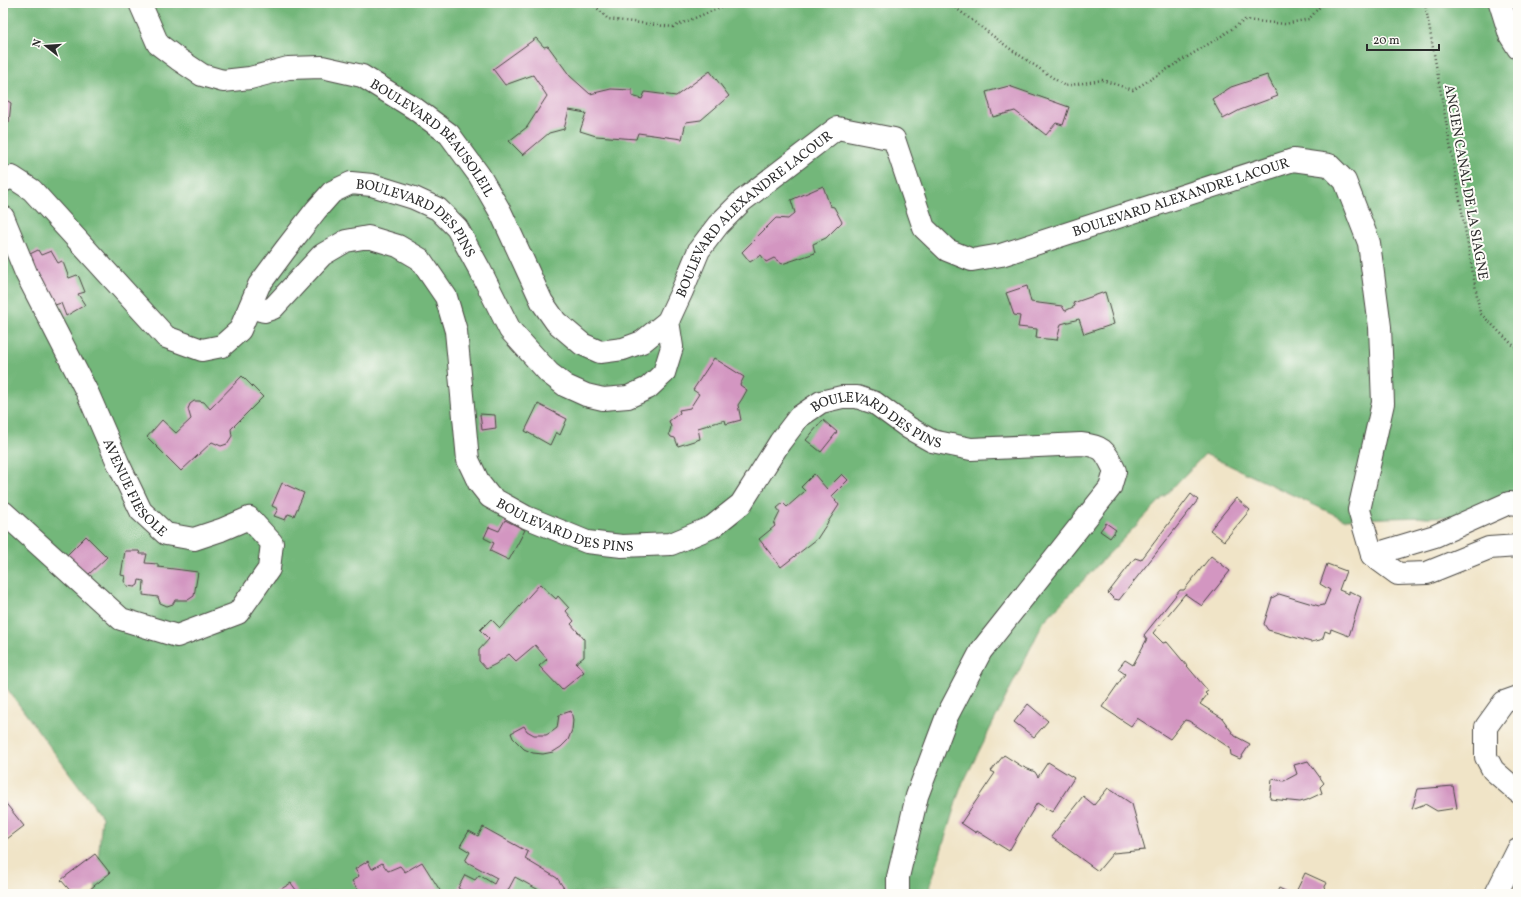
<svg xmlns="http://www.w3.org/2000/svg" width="1521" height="897" font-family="Vollkorn,serif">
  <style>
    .forest { fill: #73b77a; stroke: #4f7152 }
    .building { fill: #d396c1 }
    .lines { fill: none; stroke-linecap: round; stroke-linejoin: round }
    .minor-casing { stroke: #494742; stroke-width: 24 }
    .path { stroke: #494742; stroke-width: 2.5; stroke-dasharray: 1 3; stroke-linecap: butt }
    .minor { stroke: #fff; stroke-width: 22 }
    .labels { text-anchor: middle; stroke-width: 4; stroke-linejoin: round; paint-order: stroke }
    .street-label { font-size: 14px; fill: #2b2b2b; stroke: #fdfcf7 }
  </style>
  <rect width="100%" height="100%" fill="#fdfcf7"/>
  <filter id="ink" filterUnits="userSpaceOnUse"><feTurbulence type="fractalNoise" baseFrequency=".025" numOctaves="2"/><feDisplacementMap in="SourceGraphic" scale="8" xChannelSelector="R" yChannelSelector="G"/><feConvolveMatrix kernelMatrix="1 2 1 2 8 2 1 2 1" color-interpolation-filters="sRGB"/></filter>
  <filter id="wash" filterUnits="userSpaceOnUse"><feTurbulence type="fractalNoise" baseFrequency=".012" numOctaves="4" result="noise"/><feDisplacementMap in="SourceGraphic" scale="16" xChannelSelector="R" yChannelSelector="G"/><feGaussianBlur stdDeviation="0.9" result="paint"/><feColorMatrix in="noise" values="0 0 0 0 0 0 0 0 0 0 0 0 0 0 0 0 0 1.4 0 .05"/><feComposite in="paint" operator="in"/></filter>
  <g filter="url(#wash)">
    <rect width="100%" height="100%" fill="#f0e4c7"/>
    <polygon class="forest" points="3,3 1518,3 1518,515 1344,519 1205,454 1044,621 960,789 930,887 948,894 95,894 102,817 3,683"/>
    <g id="blocks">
      <g class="building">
        <polygon points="536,38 544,47 548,46 570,76 590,94 611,89 632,90 632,96 642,99 645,92 676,96 710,71 729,96 701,120 686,122 682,139 638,133 636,139 596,136 580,131 586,113 569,110 564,129 549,133 523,155 509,141 527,127 547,96 533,75 505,85 493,69"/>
        <polygon points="1267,75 1278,96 1240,110 1223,119 1212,99 1231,87"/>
        <polygon points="1009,86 1069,107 1063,125 1056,123 1046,135 1015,111 993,117 986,92"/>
        <polygon points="3,98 11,103 9,122 3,118"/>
        <polygon points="823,186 830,206 834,207 842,222 826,238 813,244 815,253 782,264 774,258 766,262 761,255 750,262 742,252 776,218 788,219 795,213 791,200"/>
        <polygon points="38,250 41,255 51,251 58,263 62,261 63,262 69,278 77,275 79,277 85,292 78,294 85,305 66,316 61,303 52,306 28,255"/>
        <polygon points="1027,286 1031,302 1062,306 1065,311 1075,306 1073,303 1105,292 1114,324 1084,334 1079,319 1061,324 1057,340 1036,338 1037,329 1018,327 1020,316 1014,315 1006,293"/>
        <polygon points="714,358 744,377 740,385 747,390 742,399 738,405 741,420 726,424 725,420 698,428 700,439 678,446 675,438 671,437 669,434 671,427 669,421 680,413 679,410 690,408 699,394 693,390"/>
        <polygon points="242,376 263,397 231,429 232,436 227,444 221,446 212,442 181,471 147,437 162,420 176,433 191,419 188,409 190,404 194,401 199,401 204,402 210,409"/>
        <polygon points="538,404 567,419 560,435 556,432 550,445 525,431"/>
        <polygon points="480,414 495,415 496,428 482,430"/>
        <polygon points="823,420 837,432 821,452 806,440"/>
        <polygon points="814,474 827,489 842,474 848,480 832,496 839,505 817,539 781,567 759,539 775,526 774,524 780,512 777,508 783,503 787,507 805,491 801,487"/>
        <polygon points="282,483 304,493 294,516 288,514 285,520 274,516 278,509 272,506"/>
        <polygon points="1191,494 1198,500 1119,600 1114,599 1108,593 1135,558 1141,560"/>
        <polygon points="1236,498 1250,510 1224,541 1210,530"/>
        <polygon points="505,520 525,530 509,560 490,551 494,543 484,538 489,527 499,531"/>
        <polygon points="1106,523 1116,530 1110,538 1100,531"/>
        <polygon points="86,536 107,557 88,575 67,555"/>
        <polygon points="125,551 139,551 140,554 147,554 145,563 158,564 158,567 198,572 194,596 188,600 175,600 173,604 167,606 160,603 158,597 143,595 144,581 139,580 138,585 135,587 127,586 124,581 125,576 121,575"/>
        <polygon points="1211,556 1230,571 1202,606 1185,594 1153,633 1163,643 1167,642 1208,691 1205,693 1207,695 1200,704 1222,718 1235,736 1250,744 1240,759 1231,755 1230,748 1189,721 1185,720 1170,739 1137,718 1131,726 1102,707 1125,674 1118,669 1125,660 1133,665 1147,639 1144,635 1180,590 1184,590"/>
        <polygon points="1327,564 1346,571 1339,590 1349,594 1349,591 1361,597 1349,636 1331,629 1330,633 1325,631 1323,638 1320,640 1311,642 1268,630 1264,624 1272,598 1279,594 1319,606 1324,605 1330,590 1320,584"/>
        <polygon points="540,584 556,599 558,596 569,608 566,611 574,621 571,624 584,639 584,657 576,663 584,672 562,690 539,666 547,659 535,645 516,661 509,654 496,664 486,669 479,661 479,650 489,639 480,630 491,619 500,628"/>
        <polygon points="1028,704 1048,721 1034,737 1014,722"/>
        <polygon points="571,711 573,720 572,730 568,740 561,747 553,752 543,754 533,753 524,749 513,738 511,733 524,726 527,731 534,735 546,735 553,731 557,728 559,715"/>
        <polygon points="1004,755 1021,766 1035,772 1038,777 1048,762 1074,778 1052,812 1037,803 1009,851 977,831 976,833 961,823 995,773 991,771"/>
        <polygon points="1308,761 1324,783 1320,787 1322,793 1307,800 1300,802 1270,799 1272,779 1284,781 1297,774 1294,765"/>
        <polygon points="1453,786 1457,808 1437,811 1425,804 1412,809 1418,789"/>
        <polygon points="1108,788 1132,804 1145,850 1113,853 1098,871 1051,837 1083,796 1094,805"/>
        <polygon points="3,800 24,826 3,842"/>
        <polygon points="483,827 528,852 525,859 557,878 568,894 546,894 515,877 506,894 468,894 458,888 465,875 475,880 479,875 494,884 497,878 465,861 470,852 460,846 469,831 478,836"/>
        <polygon points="95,854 110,873 84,894 73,894 61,880"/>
        <polygon points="368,861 372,869 382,863 388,871 400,866 405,872 422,862 441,892 438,894 351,894 358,890 352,881 359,876 355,869"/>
        <polygon points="1305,873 1327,883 1321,894 1295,894"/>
        <polygon points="291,883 299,894 273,894"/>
        <polygon points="1279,888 1291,894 1276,894"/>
      </g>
    </g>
  </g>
  <g filter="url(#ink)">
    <use href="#blocks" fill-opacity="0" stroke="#494742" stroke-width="1"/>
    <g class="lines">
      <g class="minor-casing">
        <g id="minor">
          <path id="s1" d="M 140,3 L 158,44 L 178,59 L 202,75 L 223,81 L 250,78 L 288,68 L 322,67 L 362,76 L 414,108 L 449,134 L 479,175 L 501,213 L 542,302 L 556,322 L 582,344 L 600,352 L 623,349 L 642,342 L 668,321 L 682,291 L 699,250 L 718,225 L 742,201 L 837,128 L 894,139 L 924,228 L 947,250 L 972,260 L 1001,255 L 1293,160 L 1329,165 L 1345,181 L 1369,243 L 1380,327 L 1383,403 L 1359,510 L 1372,555 L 1435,536 L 1509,503 L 1518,504"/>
          <polyline points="1500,3 1510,35 1518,48"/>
          <path id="s2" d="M 3,181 L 12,177 L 32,190 L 166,337 L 202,350 L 222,346 L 240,330 L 259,285 L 285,250 L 316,210 L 332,192 L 351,183 L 372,185 L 414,198 L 438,209 L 457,228 L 480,270 L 510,330 L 549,373 L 566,386 L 586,395 L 603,399 L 628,397 L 648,388 L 664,373 L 672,347 L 668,321"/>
          <path id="s3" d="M 3,217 L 26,273 L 88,394 L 118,463 L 141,511 L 166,534 L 194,539 L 221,530 L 249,518 L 272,543 L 269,569 L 238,613 L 177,636 L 121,619 L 3,512"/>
          <path id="s4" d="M 250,307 L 264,311 L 273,308 L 322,255 L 346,241 L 368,237 L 398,246 L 420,259 L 446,297 L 456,331 L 468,460 L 479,483 L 490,497 L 526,517 L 587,542 L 622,546 L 671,544 L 712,527 L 741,504 L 780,442 L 799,417 L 821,402 L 842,397 L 857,397 L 875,403 L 909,428 L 932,441 L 971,449 L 1081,444 C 1104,446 1105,451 1115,471 L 1110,488 L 981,651 L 947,716 L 917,796 L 898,877 L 898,894"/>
          <polyline points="1372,555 1398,574 1427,573 1489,548 1518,546"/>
          <polyline points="1518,697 1504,702 1486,727 1486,757 1493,770 1518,792"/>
          <polyline points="1496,894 1518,850"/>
        </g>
      </g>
      <g class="path">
        <polyline points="592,3 608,19 673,27 731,3"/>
        <polyline points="949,3 1009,48 1065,86 1102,80 1133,90 1220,37 1245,20 1285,24 1309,19 1323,3"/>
        <polyline points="1425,3 1480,313 1518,350"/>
      </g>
      <use href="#minor" class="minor"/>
    </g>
  </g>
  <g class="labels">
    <g class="street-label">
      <text dy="5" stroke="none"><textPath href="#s1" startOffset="357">BOULEVARD BEAUSOLEIL</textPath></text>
      <text transform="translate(1467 182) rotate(80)" y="5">ANCIEN CANAL DE LA SIAGNE</text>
      <text dy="5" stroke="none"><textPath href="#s1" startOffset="1406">BOULEVARD ALEXANDRE LACOUR</textPath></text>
      <text dy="5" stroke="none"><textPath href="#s1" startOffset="855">BOULEVARD ALEXANDRE LACOUR</textPath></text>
      <text dy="5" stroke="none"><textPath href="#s2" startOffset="581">BOULEVARD DES PINS</textPath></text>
      <text dy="5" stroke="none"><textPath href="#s4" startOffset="923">BOULEVARD DES PINS</textPath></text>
      <text dy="5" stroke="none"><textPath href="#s3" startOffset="302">AVENUE FIESOLE</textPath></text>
      <text dy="5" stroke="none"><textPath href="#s4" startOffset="539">BOULEVARD DES PINS</textPath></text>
    </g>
  </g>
  <rect width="1521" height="897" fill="none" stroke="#fdfcf7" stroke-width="16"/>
  <g transform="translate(46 46) rotate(287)" stroke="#fdfcf7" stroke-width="3" paint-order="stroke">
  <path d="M0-3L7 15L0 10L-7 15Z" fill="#2b2b2b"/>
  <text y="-6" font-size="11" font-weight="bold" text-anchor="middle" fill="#2b2b2b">N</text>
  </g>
  <path d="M1367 44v6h72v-6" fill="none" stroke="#2b2b2b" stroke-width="2"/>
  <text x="1373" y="44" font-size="12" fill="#2b2b2b" stroke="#fdfcf7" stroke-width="3" paint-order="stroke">20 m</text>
</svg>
